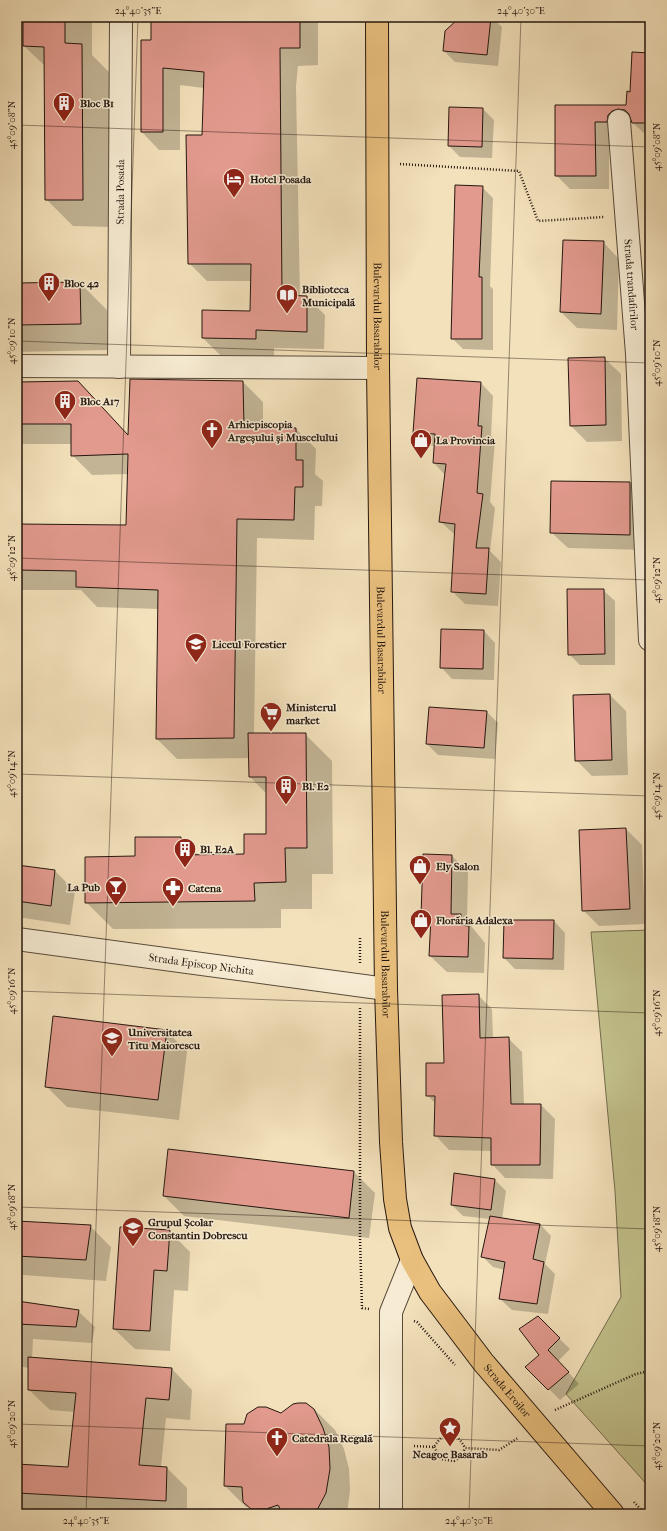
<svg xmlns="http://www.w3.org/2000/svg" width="667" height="1531" font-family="'IM FELL French Canon',serif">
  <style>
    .green { fill: #c2c18c; stroke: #746c4e }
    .shadow { fill: #0003 }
    .building { fill: #e29a8e; stroke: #25170f }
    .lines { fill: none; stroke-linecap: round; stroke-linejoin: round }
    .minor-casing { stroke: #584a3a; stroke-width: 24 }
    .major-casing { stroke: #25170f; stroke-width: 24 }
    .path { stroke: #25170f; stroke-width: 2.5; stroke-dasharray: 1 2; stroke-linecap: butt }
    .minor { stroke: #f7ecd3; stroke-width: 22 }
    .major { stroke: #eac07e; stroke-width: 22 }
    .ticks { fill: none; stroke: #25170f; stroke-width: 1; stroke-opacity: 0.45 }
    .labels { text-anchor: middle; stroke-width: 3; stroke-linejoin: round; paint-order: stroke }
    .poi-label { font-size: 11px; font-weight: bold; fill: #25170f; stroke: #f7ecd3; text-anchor: start }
    .street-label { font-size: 11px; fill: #25170f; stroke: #f7ecd3 }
    .neatline { fill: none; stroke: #25170f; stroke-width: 1.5 }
    .ticks-label { font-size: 10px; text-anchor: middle; fill: #25170f }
  </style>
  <rect width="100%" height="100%" fill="#f3e1bb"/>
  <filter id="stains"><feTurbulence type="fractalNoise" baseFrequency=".005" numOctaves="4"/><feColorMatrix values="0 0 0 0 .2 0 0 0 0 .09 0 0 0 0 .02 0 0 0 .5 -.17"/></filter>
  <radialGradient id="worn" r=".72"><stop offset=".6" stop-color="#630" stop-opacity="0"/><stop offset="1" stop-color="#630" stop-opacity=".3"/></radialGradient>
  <polygon class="green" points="650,930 650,1488 566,1394 621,1297 615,1191 591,932"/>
  <g class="shadow">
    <polygon points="24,17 92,17 92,55 109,72 110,227 73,226 46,199 45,66 24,46"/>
    <polygon points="152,17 316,17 318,19 318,65 298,66 296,86 300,297 307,297 325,315 324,349 274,348 274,357 221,356 203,338 251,312 252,281 207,281 189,263 203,136 204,88 180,85 180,150 159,150 142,132 152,41"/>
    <polygon points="462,17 491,17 502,27 498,66 455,62 444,51"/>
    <polygon points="650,54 650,136 647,136 632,122 626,124 620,135 609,135 609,189 570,189 556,175 556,106 627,106 631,93"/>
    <polygon points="483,109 494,120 492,158 460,157 449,146"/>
    <polygon points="482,187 493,198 490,286 493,289 493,350 463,349 452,338"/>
    <polygon points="603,242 619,259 617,330 577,328 561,312"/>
    <polygon points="80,283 107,310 107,350 17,352 17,284"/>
    <polygon points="604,358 621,374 622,441 587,442 571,426"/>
    <polygon points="243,382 263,402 263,428 296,429 316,449 315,474 323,481 322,506 315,506 314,540 257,538 254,734 305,734 332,761 333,874 312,874 312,909 281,909 281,928 113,929 86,902 136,857 181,838 199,856 245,855 267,835 267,794 250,777 250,758 177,759 157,739 159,609 97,607 81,590 17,590 17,525 127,526 129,474 92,475 72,455 72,444 17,444 17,383 129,437"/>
    <polygon points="481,383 493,396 491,436 495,440 490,502 495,508 490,551 501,562 498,606 465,604 452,591 455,535 440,521 445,475 434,463 435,446 427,445 414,432"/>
    <polygon points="630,483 646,500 646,550 568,548 551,532"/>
    <polygon points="603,590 615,601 615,665 580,665 569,654"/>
    <polygon points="442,630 484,631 495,643 494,680 452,679 441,667"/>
    <polygon points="610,695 626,711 628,775 592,776 576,760"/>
    <polygon points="487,712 498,723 495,759 438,755 427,744"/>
    <polygon points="626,829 642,845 645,924 599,926 583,910"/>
    <polygon points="452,856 468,872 467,921 485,943 484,973 447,972 430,956 431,926 422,917"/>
    <polygon points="17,866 55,871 75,891 70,925 17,917"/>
    <polygon points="554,921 565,933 564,970 515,969 504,958"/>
    <polygon points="478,995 492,1009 493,1038 508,1038 522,1052 524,1105 541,1105 555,1119 553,1179 505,1178 492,1164 492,1151 449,1150 436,1136 436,1104 427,1095"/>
    <polygon points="166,1031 187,1051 179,1120 67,1107 46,1086"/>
    <polygon points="169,1150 354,1172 375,1193 369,1238 184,1216 164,1196"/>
    <polygon points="495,1180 506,1191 502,1219 540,1224 551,1236 545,1264 555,1274 548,1314 512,1310 500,1299 505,1270 493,1267 482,1256 490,1219 463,1216 452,1205"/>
    <polygon points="17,1222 90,1226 111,1247 106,1281 23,1275 17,1269"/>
    <polygon points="169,1231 190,1252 188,1291 174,1290 170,1351 135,1349 114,1329"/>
    <polygon points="17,1302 78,1311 95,1327 92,1343 33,1339 32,1359 172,1369 192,1390 190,1420 166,1418 161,1467 167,1468 187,1488 187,1514 17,1514 17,1465 69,1468 75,1412 50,1410 29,1390 29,1368 17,1366"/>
    <polygon points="538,1318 570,1349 558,1361 579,1384 560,1400 527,1367 540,1355"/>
    <polygon points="314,1409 335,1430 344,1449 349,1469 350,1490 347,1514 256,1514 249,1507 246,1507 225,1486 245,1425 281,1414"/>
  </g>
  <g class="building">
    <polygon points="23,17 65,17 65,43 82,44 83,200 45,200 44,47 23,46"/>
    <polygon points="151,17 300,17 300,48 280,48 282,295 307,296 307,332 256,330 256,339 202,338 202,310 250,311 251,264 188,264 186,135 202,135 204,72 163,68 163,132 141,132 141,40 151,40"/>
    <polygon points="460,17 491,17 487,55 443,51 445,31"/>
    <polygon points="632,52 650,53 650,123 632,123 629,114 625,110 618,109 612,111 608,115 607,122 595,122 596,176 555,176 555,105 626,105 627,91 630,92"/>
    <polygon points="449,107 483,108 482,147 448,146"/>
    <polygon points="455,185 483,186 479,277 482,277 482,339 451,339"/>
    <polygon points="563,240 604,241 601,314 560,312"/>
    <polygon points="80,282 81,324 17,325 17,283"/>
    <polygon points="605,357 606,425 570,426 568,358"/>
    <polygon points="417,378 481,382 478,426 482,426 477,493 483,494 476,548 489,548 486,594 451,592 455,524 439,522 446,464 433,463 435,434 413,433"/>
    <polygon points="130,379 243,381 244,427 296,428 296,460 303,460 303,487 295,487 294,520 237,519 234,738 156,739 158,590 76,587 76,571 17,570 17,524 126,525 128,454 71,456 71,424 17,424 17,382 78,381 128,435"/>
    <polygon points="551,481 630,482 630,535 550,533"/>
    <polygon points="567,589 604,589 605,654 568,655"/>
    <polygon points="441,629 484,630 483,669 440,668"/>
    <polygon points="610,694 612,760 575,761 573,695"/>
    <polygon points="429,707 487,711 484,748 426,744"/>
    <polygon points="248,733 306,733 307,848 285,848 286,882 254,883 255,901 85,903 85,857 135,856 135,837 181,837 182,855 244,854 244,834 266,834 266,777 249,777"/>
    <polygon points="626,828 630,909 582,911 579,830"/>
    <polygon points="423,854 452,855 451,914 461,914 460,925 469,926 468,957 429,956 431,917 421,917"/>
    <polygon points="17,865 55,870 51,906 17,901"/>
    <polygon points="504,920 554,920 553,959 503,958"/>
    <polygon points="479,994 480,1038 509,1037 511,1104 541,1104 540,1165 491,1165 491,1138 434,1136 435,1096 426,1096 426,1063 444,1063 442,995"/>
    <polygon points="53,1016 167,1030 158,1100 45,1087"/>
    <polygon points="168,1149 354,1171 349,1218 163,1196"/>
    <polygon points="454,1173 495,1179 491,1210 451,1205"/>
    <polygon points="490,1216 540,1224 533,1259 544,1262 537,1304 499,1299 505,1262 481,1257"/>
    <polygon points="17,1221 91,1225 86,1260 17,1256"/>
    <polygon points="120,1227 170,1230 167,1271 154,1270 150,1331 113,1329"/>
    <polygon points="17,1301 79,1310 76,1327 17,1324"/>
    <polygon points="538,1316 560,1338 548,1350 569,1372 548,1390 525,1367 539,1355 519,1329"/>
    <polygon points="28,1357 172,1368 169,1400 146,1398 139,1465 167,1467 166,1501 17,1493 17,1464 68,1467 76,1393 28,1390"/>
    <polygon points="298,1403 306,1403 314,1409 323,1428 329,1447 330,1469 326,1493 315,1514 283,1514 278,1505 266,1509 251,1509 243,1502 242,1487 224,1486 226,1424 244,1424 247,1414 258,1407 266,1407 281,1413 293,1404"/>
  </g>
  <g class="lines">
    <g class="minor-casing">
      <g id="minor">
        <path id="s1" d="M 619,121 L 637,354 L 650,640"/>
        <polyline points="17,366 378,368"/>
        <path id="s2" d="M 119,367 L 121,17"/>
        <path id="s3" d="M 17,939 L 386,989"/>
        <polyline points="391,1514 391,1312 412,1260"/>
      </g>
    </g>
    <g class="major-casing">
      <g id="major">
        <path id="s4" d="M 377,17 L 378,368 L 386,989 L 391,1142 L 395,1199 L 400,1228 L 412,1260 L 430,1292 L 483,1362 L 613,1514"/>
      </g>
    </g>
    <g class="path">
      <polyline points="400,164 519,171 538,221 604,217"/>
      <polyline points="360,963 360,936"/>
      <polyline points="360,1008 360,1238 362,1308 369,1309"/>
      <polyline points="414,1321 417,1322 455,1365"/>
      <polyline points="555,1410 636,1374 650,1371"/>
      <path d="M 414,1446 L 434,1447 C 444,1430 456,1430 465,1448 L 499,1450 L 518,1438"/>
      <polyline points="434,1447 441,1459 454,1461 461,1457 465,1448"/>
      <polyline points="634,1502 645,1514"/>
    </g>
    <use href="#minor" class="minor"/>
    <use href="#major" class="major"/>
  </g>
  <path class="ticks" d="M 17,125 L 650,147M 17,341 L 650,363M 17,558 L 650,580M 17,774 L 650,796M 17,991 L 650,1013M 17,1207 L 650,1229M 17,1424 L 650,1446M 86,1514 L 138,17M 469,1514 L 521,17"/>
  <defs>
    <g id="building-pin" transform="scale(1.15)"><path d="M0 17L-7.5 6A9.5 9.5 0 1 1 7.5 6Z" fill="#8f2418" stroke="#f7ecd3"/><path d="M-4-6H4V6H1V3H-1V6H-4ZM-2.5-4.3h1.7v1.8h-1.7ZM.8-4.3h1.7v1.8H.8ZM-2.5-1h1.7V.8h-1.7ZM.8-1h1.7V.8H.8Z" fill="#fff"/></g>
    <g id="hotel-pin" transform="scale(1.15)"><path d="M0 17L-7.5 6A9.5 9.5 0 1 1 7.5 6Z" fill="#8f2418" stroke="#f7ecd3"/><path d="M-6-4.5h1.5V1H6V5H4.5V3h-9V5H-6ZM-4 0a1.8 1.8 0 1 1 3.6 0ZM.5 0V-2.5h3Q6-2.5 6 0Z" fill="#fff"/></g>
    <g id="library-pin" transform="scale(1.15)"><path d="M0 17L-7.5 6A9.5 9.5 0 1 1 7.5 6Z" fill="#8f2418" stroke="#f7ecd3"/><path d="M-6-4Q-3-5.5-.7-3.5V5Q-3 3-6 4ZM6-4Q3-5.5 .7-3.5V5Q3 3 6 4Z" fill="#fff"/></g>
    <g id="church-pin" transform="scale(1.15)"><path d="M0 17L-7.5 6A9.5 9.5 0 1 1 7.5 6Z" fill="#8f2418" stroke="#f7ecd3"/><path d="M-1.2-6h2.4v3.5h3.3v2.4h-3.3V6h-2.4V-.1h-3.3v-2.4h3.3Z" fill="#fff"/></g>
    <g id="shop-pin" transform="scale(1.15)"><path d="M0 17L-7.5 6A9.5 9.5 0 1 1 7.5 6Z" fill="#8f2418" stroke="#f7ecd3"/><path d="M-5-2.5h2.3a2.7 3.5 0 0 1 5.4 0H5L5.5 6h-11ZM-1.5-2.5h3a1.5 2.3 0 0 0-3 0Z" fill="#fff"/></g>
    <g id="university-pin" transform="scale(1.15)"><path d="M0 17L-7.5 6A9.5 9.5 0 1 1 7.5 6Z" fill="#8f2418" stroke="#f7ecd3"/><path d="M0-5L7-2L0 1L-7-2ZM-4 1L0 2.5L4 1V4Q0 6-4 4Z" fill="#fff"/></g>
    <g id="supermarket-pin" transform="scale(1.15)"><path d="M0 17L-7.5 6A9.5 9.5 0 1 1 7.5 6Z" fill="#8f2418" stroke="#f7ecd3"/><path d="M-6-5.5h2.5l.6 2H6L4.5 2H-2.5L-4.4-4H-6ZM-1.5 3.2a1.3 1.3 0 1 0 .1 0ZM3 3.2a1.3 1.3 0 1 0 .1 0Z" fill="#fff"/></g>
    <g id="bar-pin" transform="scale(1.15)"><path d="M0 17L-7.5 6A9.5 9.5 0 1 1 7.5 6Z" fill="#8f2418" stroke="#f7ecd3"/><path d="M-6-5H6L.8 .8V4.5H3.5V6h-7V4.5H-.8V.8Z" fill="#fff"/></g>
    <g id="pharmacy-pin" transform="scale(1.15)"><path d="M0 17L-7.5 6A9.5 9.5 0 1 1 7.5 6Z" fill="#8f2418" stroke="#f7ecd3"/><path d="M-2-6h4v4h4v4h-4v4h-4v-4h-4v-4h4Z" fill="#fff"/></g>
    <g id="sight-pin" transform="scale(1.15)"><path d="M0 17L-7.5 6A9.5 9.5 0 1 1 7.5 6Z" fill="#8f2418" stroke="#f7ecd3"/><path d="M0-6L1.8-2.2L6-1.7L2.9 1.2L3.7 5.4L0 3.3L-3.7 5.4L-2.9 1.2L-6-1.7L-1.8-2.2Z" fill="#fff"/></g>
  </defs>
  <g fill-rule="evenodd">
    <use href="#building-pin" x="64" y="103"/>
    <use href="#hotel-pin" x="234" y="179"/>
    <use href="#building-pin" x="49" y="283"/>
    <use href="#library-pin" x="287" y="295"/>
    <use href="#building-pin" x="65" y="401"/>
    <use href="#church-pin" x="212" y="430"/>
    <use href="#shop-pin" x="421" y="440"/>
    <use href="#university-pin" x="196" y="644"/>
    <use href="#supermarket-pin" x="271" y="713"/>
    <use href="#building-pin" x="286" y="786"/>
    <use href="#building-pin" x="185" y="849"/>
    <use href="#shop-pin" x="420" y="866"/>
    <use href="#bar-pin" x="116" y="887"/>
    <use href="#pharmacy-pin" x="173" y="888"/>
    <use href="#shop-pin" x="421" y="920"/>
    <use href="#university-pin" x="112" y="1038"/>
    <use href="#university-pin" x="133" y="1228"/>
    <use href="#sight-pin" x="450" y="1428"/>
    <use href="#church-pin" x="277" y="1438"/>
  </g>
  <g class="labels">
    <g class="poi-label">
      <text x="80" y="107">Bloc B1</text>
      <text x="250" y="183">Hotel Posada</text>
      <text x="64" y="287">Bloc 42</text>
      <text x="302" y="293">Biblioteca<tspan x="302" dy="13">Municipală</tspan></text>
      <text x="80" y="405">Bloc A17</text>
      <text x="228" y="428">Arhiepiscopia<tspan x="228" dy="13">Argeșului și Muscelului</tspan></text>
      <text x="436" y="444">La Provincia</text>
      <text x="212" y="648">Liceul Forestier</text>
      <text x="286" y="711">Ministerul<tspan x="286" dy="13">market</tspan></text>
      <text x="302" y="790">Bl. E2</text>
      <text x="200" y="853">Bl. E2A</text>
      <text x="436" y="870">Ely Salon</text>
      <text x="100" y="891" text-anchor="end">La Pub</text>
      <text x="188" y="892">Catena</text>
      <text x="436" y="924">Florăria Adalexa</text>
      <text x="128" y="1036">Universitatea<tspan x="128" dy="13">Titu Maiorescu</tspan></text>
      <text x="148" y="1226">Grupul Școlar<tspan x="148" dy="13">Constantin Dobrescu</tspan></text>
      <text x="292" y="1442">Catedrala Regală</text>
      <text x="450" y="1458" text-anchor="middle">Neagoe Basarab</text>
    </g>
    <g class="street-label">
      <text dy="4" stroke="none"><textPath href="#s2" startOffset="175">Strada Posada</textPath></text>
      <text dy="4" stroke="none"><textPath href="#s1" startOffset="164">Strada trandafirilor</textPath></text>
      <text dy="4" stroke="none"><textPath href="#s4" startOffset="299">Bulevardul Basarabilor</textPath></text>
      <text dy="4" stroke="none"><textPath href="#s4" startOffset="623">Bulevardul Basarabilor</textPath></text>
      <text dy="4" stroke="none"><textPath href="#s3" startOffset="186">Strada Episcop Nichita</textPath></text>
      <text dy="4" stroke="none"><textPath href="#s4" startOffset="947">Bulevardul Basarabilor</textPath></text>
      <text dy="4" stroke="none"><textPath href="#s4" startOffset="1408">Strada Eroilor</textPath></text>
    </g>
  </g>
  <rect width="667" height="1531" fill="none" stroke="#f3e1bb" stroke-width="44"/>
  <rect x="22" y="22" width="623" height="1487" class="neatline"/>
  <g class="ticks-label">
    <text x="138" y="14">24°40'35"E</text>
    <text x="521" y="14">24°40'30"E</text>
    <text transform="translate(11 125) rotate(-90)" y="4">45°09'08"N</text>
    <text transform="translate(656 147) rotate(-90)" y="4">45°09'08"N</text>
    <text transform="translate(11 341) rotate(-90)" y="4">45°09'10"N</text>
    <text transform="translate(656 363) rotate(-90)" y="4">45°09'10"N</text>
    <text transform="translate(11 558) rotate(-90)" y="4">45°09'12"N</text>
    <text transform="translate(656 580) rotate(-90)" y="4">45°09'12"N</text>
    <text transform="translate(11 774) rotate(-90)" y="4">45°09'14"N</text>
    <text transform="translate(656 796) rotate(-90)" y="4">45°09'14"N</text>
    <text transform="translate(11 991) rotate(-90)" y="4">45°09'16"N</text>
    <text transform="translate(656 1013) rotate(-90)" y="4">45°09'16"N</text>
    <text transform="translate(11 1207) rotate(-90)" y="4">45°09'18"N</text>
    <text transform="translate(656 1229) rotate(-90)" y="4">45°09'18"N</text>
    <text transform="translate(11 1424) rotate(-90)" y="4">45°09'20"N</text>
    <text transform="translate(656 1446) rotate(-90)" y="4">45°09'20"N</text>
    <text x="86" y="1524">24°40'35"E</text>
    <text x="469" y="1524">24°40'30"E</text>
  </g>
  <rect width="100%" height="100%" filter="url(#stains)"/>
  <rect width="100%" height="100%" fill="url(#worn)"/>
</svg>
